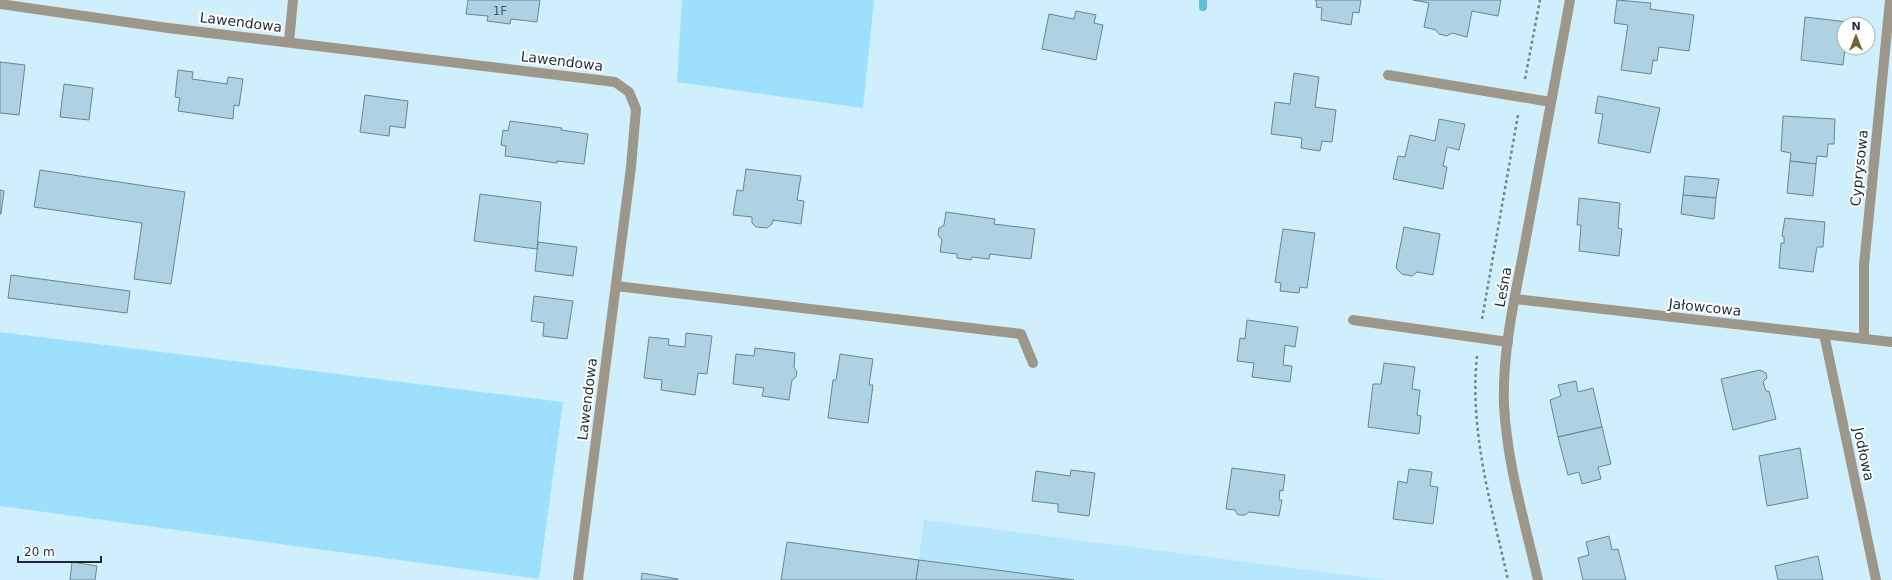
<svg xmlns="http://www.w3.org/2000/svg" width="1892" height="580" font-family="'DejaVu Sans',sans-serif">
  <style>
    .built { fill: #b6e6fb }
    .green { fill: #9ce0fd }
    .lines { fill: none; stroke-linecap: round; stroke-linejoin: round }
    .stream { stroke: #60bce1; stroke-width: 8 }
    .building { fill: #acd2e3; stroke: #638797 }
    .path { stroke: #6f858f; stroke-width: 2.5; stroke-dasharray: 3 3; stroke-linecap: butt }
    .minor { stroke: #9d9789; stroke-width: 10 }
    .labels { text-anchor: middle; stroke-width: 4; stroke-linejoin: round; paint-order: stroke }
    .number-label { font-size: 12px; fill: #41565f }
    .street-label { font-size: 14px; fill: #1d2c33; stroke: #fff }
  </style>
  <rect width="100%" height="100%" fill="#d0effd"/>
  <polygon class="built" points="924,520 1009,531 1385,580 916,580"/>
  <g class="green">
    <polygon points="682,0 874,0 863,108 677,82"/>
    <polygon points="0,332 563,402 539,579 0,506"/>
  </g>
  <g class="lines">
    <polyline class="stream" points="1203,7 1203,0"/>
  </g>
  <g class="building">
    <polygon points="468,0 540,0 537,22 511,19 510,24 487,21 488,16 466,14"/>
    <polygon points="1315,0 1361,0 1359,13 1353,12 1351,25 1321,20 1322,8 1316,7 1317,3"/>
    <polygon points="1413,0 1501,0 1498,16 1472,11 1467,37 1452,33 1447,36 1439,34 1436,30 1424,27 1429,3"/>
    <polygon points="1617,0 1651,3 1650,9 1694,15 1689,51 1659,47 1657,61 1653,60 1651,74 1621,70 1628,25 1614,23"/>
    <polygon points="1076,11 1096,15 1094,23 1103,25 1096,60 1042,49 1049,14 1074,19"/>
    <polygon points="1805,17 1856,23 1844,24 1845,48 1843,65 1801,60"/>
    <polygon points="0,62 25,65 19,115 0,113"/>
    <polygon points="178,70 193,72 192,79 227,84 228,77 243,79 239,106 234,105 233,119 178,111 180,98 175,97"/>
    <polygon points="1294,73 1319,77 1315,107 1336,110 1332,142 1322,141 1320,151 1301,148 1302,138 1271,134 1275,102 1290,104"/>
    <polygon points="64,84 93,88 89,120 60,117"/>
    <polygon points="365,95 408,101 405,128 390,126 389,136 360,132"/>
    <polygon points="1598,96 1660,108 1650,153 1598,143 1603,114 1595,113"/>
    <polygon points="1783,116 1835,119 1834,144 1828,144 1827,157 1817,156 1816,164 1790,161 1791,153 1781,151"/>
    <polygon points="1439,119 1465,124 1459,150 1447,147 1443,166 1447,167 1443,189 1393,179 1398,156 1405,157 1410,135 1435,141"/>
    <polygon points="510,121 562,128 561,130 588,134 584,164 557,161 557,163 505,156 506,146 501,145 503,130 508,131"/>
    <polygon points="1790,161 1816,164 1813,196 1787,193"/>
    <polygon points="746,169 801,176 797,200 804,201 801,224 773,220 772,224 767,228 756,227 752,223 752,217 733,215 737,190 743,191"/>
    <polygon points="40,170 185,192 171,284 134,279 142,223 34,207"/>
    <polygon points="1685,176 1719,179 1716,198 1683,195"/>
    <polygon points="0,190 4,191 1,214 0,214"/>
    <polygon points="480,194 541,202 537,249 474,241"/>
    <polygon points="1683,195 1716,198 1714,219 1681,214"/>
    <polygon points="1579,198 1620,203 1618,228 1622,229 1619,256 1579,251 1581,225 1577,225"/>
    <polygon points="946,212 995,219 994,224 1035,229 1031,259 990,254 989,259 972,257 971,260 957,258 957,254 940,252 942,240 938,235 939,228 944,225"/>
    <polygon points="1785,218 1825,222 1823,247 1817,247 1813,272 1779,268 1781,243 1784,243 1784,237 1782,236"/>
    <polygon points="1404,227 1440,234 1433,275 1417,272 1412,276 1402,274 1396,268"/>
    <polygon points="1283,229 1315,233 1307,288 1300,287 1299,293 1280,291 1281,283 1275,282"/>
    <polygon points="538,242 577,247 573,276 535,271"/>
    <polygon points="11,275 130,291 127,313 8,298"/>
    <polygon points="534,296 573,301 567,339 543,336 544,323 531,321"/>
    <polygon points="1247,320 1298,327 1295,347 1285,345 1283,365 1292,366 1290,382 1252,377 1254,363 1237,361 1240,338 1245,339"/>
    <polygon points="686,333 712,336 707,374 698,373 695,395 661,390 662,380 644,378 649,337 669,339 668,345 685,347"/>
    <polygon points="755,348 795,353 794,367 797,372 796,377 792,380 789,400 762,396 764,388 733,384 736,354 754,356"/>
    <polygon points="840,354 873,359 869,385 873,385 868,423 828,418 833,380 836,380"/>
    <polygon points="1384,363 1415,367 1412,389 1420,390 1417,415 1421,416 1419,434 1368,427 1373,384 1381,384"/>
    <polygon points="1760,370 1766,373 1767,378 1763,382 1766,391 1769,391 1776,419 1733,430 1721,379"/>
    <polygon points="1576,381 1578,392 1593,388 1602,427 1558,437 1550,400 1561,396 1558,385"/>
    <polygon points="1602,427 1611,464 1598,467 1601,479 1582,484 1579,472 1568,475 1558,437"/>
    <polygon points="1800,448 1808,498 1767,506 1759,456"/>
    <polygon points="1232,468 1285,475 1283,491 1280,490 1279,500 1282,500 1279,516 1249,512 1245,515 1238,515 1235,510 1226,509"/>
    <polygon points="1409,469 1432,472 1430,486 1438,487 1433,524 1393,519 1398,481 1407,483"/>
    <polygon points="1071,470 1095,473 1089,516 1058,512 1058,504 1032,501 1036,471 1070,476"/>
    <polygon points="1609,536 1612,550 1618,549 1626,580 1583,580 1578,558 1589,555 1586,542"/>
    <polygon points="787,542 919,560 916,580 781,580"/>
    <polygon points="1818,556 1823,580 1778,580 1775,566"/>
    <polygon points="919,560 1074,580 916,580"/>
    <polygon points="72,562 97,566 95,580 70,580"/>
    <polygon points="642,573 678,579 678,580 641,580"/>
  </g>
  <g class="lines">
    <g class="path">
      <polyline points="1525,79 1540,0"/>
      <polyline points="1482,319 1518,115"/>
      <path d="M 1477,356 C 1469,431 1492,508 1508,580"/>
    </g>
    <g class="minor">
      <polyline points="0,4 168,28 615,82 629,92 636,109 631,167 578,580"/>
      <polyline points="289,42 293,0"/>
      <polyline points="1388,75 1551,102"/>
      <polyline points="616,286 1021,334 1033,363"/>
      <polyline points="1515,299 1892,342"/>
      <polyline points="1353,320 1508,342"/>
      <polyline points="1824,334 1876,580"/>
      <polyline points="1864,339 1864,265 1890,0"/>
      <path d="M 1538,580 C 1525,523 1507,464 1504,405 C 1502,349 1516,293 1526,238 C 1541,159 1555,79 1570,0"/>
    </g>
  </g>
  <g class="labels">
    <g class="number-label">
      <text x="500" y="15">1F</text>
    </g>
    <g class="street-label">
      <text transform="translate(241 22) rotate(7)" y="5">Lawendowa</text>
      <text transform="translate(562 61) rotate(7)" y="5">Lawendowa</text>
      <text transform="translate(1859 168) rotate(-84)" y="5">Cyprysowa</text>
      <text transform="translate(1503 287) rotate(-80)" y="5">Leśna</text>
      <text transform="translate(1705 307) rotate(6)" y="5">Jałowcowa</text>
      <text transform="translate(587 399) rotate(-83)" y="5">Lawendowa</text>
      <text transform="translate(1864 454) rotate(78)" y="5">Jodłowa</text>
    </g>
  </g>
  <g transform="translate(1856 36)"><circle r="19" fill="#ffffff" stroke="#a5abad"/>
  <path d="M0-3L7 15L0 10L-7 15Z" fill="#756231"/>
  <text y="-6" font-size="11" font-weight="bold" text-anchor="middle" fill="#1d2c33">N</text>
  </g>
  <path d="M18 556v6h83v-6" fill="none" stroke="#1d2c33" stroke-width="2"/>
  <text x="24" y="556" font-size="12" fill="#1d2c33" stroke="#ffffff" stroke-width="3" paint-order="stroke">20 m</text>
</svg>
